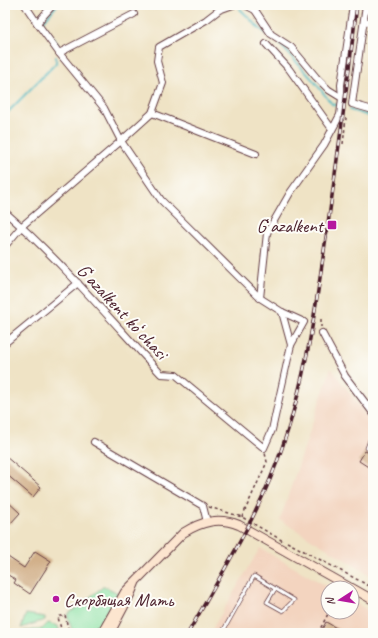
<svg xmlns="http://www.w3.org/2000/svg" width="378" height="638" font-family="Caveat,sans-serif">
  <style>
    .built { fill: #f3d4bf }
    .green { fill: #8be1a4; stroke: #6a8068 }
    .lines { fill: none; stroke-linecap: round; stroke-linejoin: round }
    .stream { stroke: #49b8c1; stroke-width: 2 }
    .building { fill: #d2b08a }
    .lane-casing { stroke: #633c42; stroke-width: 4.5 }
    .street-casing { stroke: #633c42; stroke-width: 8 }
    .secondary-casing { stroke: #633c42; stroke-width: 10 }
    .path { stroke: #633c42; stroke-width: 1.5; stroke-dasharray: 3 3; stroke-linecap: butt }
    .lane { stroke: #fff; stroke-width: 3 }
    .street { stroke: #fff; stroke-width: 6 }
    .secondary { stroke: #fce5cf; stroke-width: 8 }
    .rail-casing { stroke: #4a1f2b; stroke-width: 3.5 }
    .rail { stroke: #fdfcf7; stroke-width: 2; stroke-dasharray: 6; stroke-linecap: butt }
    .poi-dot { fill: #b5179e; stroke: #fdfcf7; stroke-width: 1.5 }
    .labels { text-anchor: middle; stroke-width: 4; stroke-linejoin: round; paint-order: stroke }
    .poi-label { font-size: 19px; fill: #4a1f2b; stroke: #fdfcf7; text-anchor: end }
    .street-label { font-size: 19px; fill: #4a1f2b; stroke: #fdfcf7 }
  </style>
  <rect width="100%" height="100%" fill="#fdfcf7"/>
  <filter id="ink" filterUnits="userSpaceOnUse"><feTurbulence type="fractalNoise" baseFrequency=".025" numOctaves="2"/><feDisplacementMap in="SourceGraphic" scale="8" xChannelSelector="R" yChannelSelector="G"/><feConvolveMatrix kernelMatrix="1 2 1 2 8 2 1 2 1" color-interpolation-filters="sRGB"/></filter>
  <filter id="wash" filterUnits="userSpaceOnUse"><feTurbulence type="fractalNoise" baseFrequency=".012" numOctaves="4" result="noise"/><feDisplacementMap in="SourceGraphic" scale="16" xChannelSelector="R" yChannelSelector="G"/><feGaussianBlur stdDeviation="0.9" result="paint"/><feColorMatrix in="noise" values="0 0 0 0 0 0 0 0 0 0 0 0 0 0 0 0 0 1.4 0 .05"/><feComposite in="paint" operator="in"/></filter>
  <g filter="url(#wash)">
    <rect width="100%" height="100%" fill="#efe3c5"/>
    <g class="built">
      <polygon points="331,368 373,424 373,577 280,520"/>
      <polygon points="260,548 330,588 328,588 328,612 352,612 352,601 373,613 373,633 210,633"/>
    </g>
    <g class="green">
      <polygon points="104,586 118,593 96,633 73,633 67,615"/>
      <polygon points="26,614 45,617 45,620 21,628"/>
      <polygon points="48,623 58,626 60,633 23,633 24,631 42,629"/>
    </g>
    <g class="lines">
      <g class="stream">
        <polyline points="57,5 42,23 58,45"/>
        <polyline points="240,9 260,29 269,35"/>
        <polyline points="280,44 313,80 332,104 339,106"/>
        <polyline points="350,110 373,117"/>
        <polyline points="5,115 56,63 56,57"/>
      </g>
    </g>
    <g id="blocks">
      <g class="building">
        <polygon points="365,451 373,455 373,470 359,461"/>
        <polygon points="5,456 41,487 33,497 5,473"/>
        <polygon points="5,499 20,513 10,524 5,519"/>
        <polygon points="35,551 51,561 30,594 14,583 16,580 5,573 5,555 24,568"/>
        <polygon points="326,622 345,633 320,633"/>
      </g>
    </g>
  </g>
  <g filter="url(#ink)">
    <use href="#blocks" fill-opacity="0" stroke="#633c42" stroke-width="1"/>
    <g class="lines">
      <g class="lane-casing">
        <g id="lane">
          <polyline points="373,432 367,448 373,452"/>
          <polyline points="222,633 254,576 294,600 283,611 267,602 275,589"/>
        </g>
      </g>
      <g class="street-casing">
        <g id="street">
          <polyline points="245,5 255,10"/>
          <polyline points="255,5 255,10 271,34 291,47 316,77 329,90 342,98 340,115 324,145 290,193 267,233 260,298"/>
          <polyline points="366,5 352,104 373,110"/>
          <polyline points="364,21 373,23"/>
          <polyline points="37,23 53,5"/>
          <polyline points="266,44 289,69 332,129"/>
          <polyline points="59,53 134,14"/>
          <polyline points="342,98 341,85 353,5"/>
          <polyline points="152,113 256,154"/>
          <path d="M 5,212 C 61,261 110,319 161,374 L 176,375 L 264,448 L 272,430 L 291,345 L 304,322 L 282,312 L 260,298 L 161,200 L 121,141 L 104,108 L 59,53 L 37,23 L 25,5"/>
          <polyline points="5,246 22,226 121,141 152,113 163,83 157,61 159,47 206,20 219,10 233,5"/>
          <polyline points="282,312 291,345"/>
          <polyline points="322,333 345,376 373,413"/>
          <polyline points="5,343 78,283"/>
          <polyline points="94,442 203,506 207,522"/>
        </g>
      </g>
      <g class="secondary-casing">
        <g id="secondary">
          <polyline points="352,588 373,600"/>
          <path d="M 102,633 L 125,592 L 183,533 C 202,521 219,517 239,525 L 351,588"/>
          <polyline points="110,633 130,595 135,583"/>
        </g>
      </g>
      <g class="path">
        <polyline points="343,144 346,118"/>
        <polyline points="321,319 321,327"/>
        <polyline points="209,507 242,517 283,541"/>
        <polyline points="242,517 267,462 265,453"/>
        <polyline points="287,542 373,588"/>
        <polyline points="62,633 58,617 65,615 69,633"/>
        <polyline points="318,633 329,612"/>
      </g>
      <use href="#lane" class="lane"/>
      <use href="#street" class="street"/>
      <use href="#secondary" class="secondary"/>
      <g class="rail-casing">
        <path id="rail" d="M 188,633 C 222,573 260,513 282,448 C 305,382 315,313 325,244 C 337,165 347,85 357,5"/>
      </g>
      <use href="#rail" class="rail"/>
    </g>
  </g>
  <g class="poi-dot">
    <rect x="327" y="220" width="10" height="10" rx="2"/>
    <circle cx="56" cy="599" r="4"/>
  </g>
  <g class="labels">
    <g class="poi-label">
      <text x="323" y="232">Gʻazalkent</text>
      <text x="64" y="606" text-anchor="start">Скорбящая Мать</text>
    </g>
    <g class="street-label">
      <text transform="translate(123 311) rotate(47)" y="7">Gʻazalkent koʻchasi</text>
    </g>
  </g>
  <rect width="378" height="638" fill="none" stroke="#fdfcf7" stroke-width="20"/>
  <g transform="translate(340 600) rotate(258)"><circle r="19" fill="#fdfcf7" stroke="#b5a4a5"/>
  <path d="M0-3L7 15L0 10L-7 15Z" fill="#b5179e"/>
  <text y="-6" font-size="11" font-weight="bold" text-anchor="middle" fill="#4a1f2b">N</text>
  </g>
</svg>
